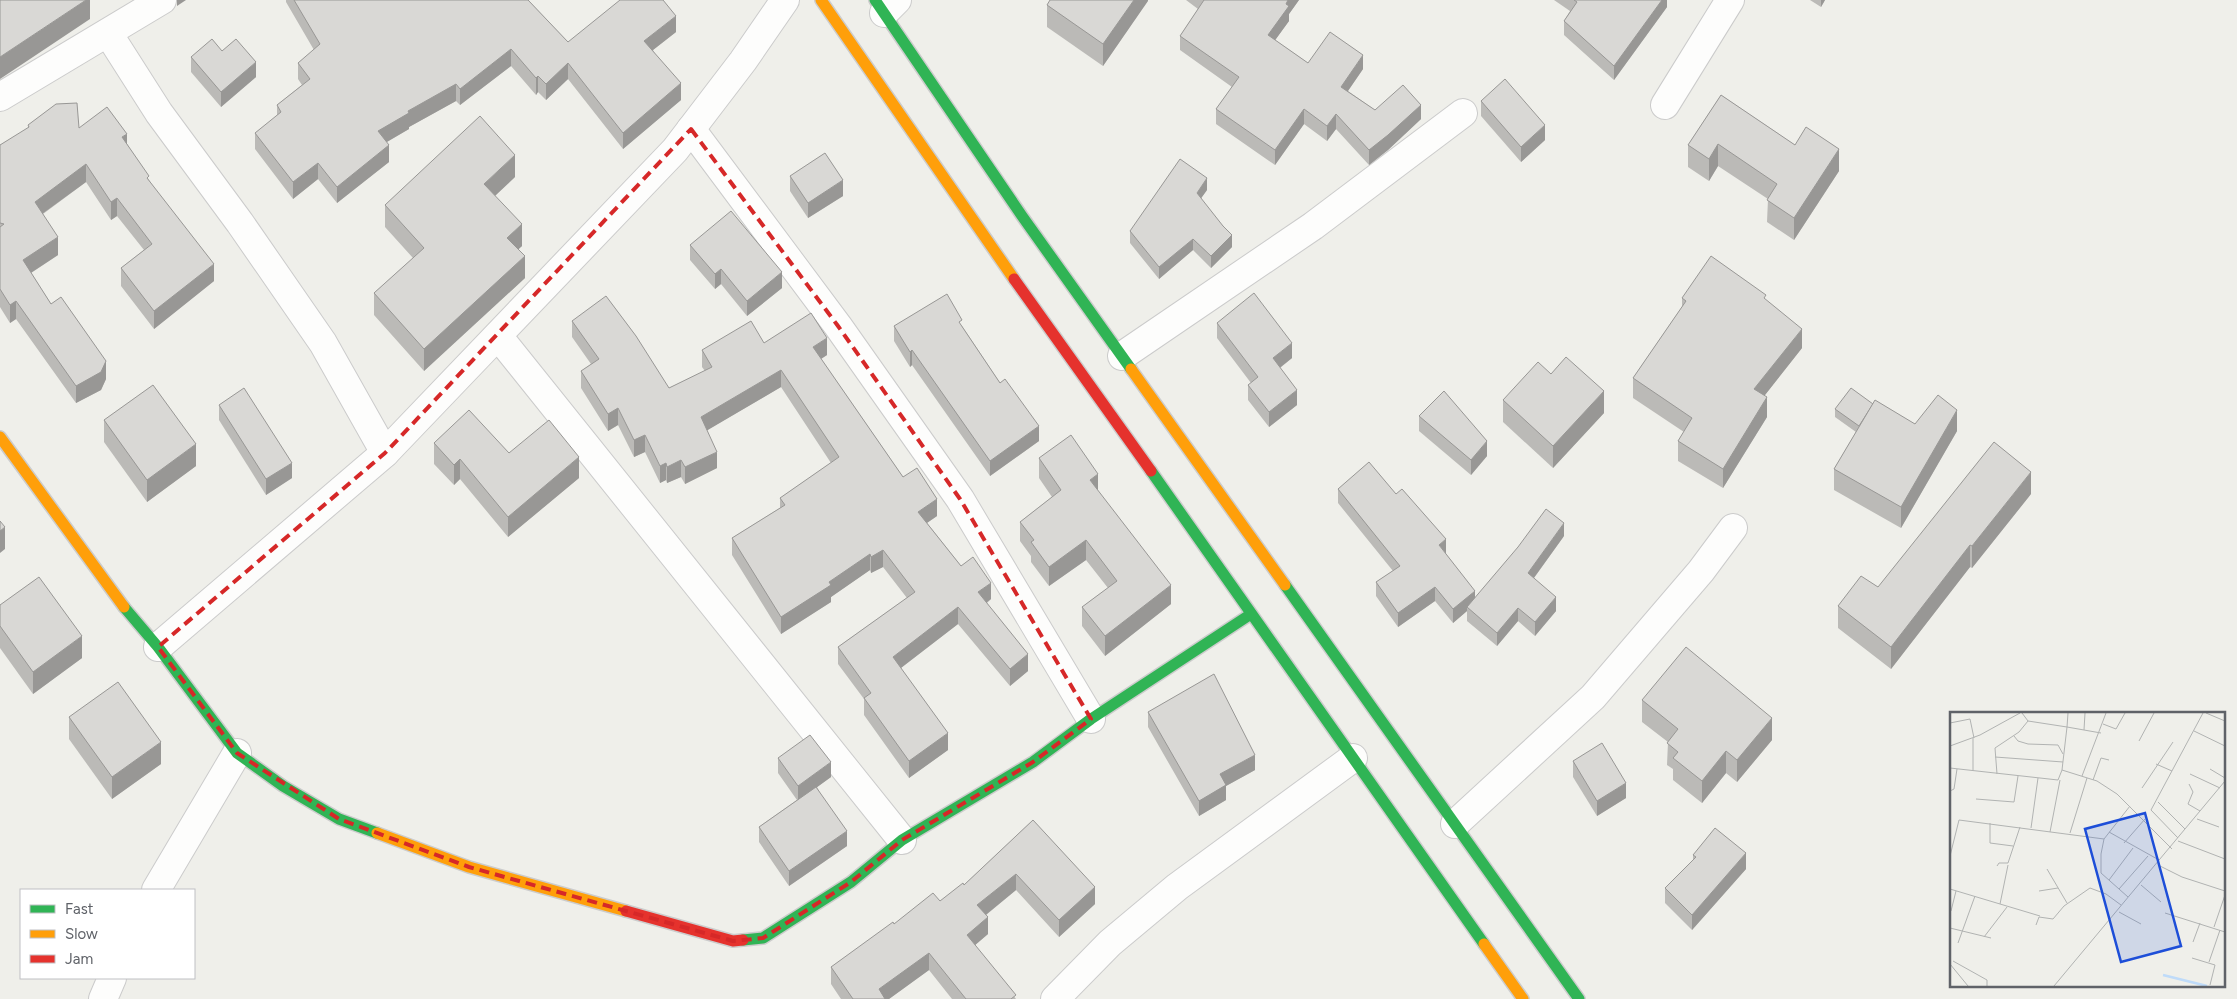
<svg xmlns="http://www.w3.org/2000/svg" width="2237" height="999" font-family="Figtree,sans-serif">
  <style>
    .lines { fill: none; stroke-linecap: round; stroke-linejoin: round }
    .street-casing { stroke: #cbcbcb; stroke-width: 30 }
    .fast-casing { stroke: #ccc; stroke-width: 14 }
    .slow-casing { stroke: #ccc; stroke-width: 14 }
    .jam-casing { stroke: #ccc; stroke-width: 14 }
    .street { stroke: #fdfdfc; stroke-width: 28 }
    .fast { stroke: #30b455; stroke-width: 11 }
    .slow { stroke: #ff9f0a; stroke-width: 11 }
    .jam { stroke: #e5322d; stroke-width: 11 }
    .wall { fill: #bbbab7 }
    .shaded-wall { fill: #989795 }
    .building { fill: #d9d8d5; stroke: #989795 }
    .marked { fill: none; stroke: #d62828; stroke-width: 4; stroke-dasharray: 10 6; stroke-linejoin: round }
    .inset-river { fill: none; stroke: #bfdbf9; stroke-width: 2.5 }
    .inset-road { fill: none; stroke: #b1b3b2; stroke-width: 1 }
    .view { fill: #1d4ed8; fill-opacity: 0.15; stroke: #1d4ed8; stroke-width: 2.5 }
    .inset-edge { fill: none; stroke: #5f6268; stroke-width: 2.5 }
  </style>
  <rect width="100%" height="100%" fill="#efefea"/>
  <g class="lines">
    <g class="street-casing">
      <g id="street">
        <polyline points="884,13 897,0"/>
        <polyline points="108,33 159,113 240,223 323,343 385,453"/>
        <polyline points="0,97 162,0"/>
        <polyline points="1665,105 1730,0"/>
        <polyline points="691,129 838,326 960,499 1091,719"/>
        <polyline points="498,336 902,840"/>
        <polyline points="1122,356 1313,226 1463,113"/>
        <polyline points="158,647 385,453 675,150 743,61 785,0"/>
        <polyline points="1455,824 1593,697 1701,571 1733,528"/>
        <polyline points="156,890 237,753"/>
        <polyline points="103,999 112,978"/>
        <polyline points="1055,999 1110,943 1177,887 1353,758"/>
      </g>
    </g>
    <g class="fast-casing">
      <g id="fast">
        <polyline points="875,0 1022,216 1131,369"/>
        <polyline points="1151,471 1484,944"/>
        <polyline points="1285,585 1579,999"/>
        <polyline points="124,607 158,647 237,753 283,786 339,819 377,833"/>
        <polyline points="743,940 763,938 851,882 902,840 1033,762 1091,719 1251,614"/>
      </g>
    </g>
    <g class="slow-casing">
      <g id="slow">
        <polyline points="821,0 1014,279"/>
        <polyline points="1131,369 1285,585"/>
        <polyline points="0,437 124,607"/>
        <polyline points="377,833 469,867 626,911"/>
        <polyline points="1484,944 1523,999"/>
      </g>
    </g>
    <g class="jam-casing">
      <g id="jam">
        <polyline points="1014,279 1151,471"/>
        <polyline points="626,911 733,941 743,940"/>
      </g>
    </g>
    <use href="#street" class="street"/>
    <use href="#fast" class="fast"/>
    <use href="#slow" class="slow"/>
    <use href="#jam" class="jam"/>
  </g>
  <g class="wall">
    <polygon points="286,0 528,0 568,42 676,32 653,50 681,100 623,149 568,79 546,100 538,92 536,95 511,66 460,105 456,101 409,127 409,129 387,142 389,162 337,203 318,179 293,199 255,149 255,133 277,116 277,105 302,85 298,79 298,63 314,50 286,2"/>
    <polygon points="1148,0 1103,66 1047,27 1047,5"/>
    <polygon points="1186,0 1299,0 1289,14 1289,21 1275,40 1308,63 1363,69 1348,91 1375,110 1421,119 1388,150 1369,165 1336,129 1327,141 1304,124 1275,165 1216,124 1216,109 1232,87 1180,50 1180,36 1198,9"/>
    <polygon points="1554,0 1667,0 1667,7 1614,80 1564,35 1564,21 1570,11"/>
    <polygon points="1810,0 1825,0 1821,7"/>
    <polygon points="222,51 256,77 221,107 191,72 191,57"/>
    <polygon points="1721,95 1795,145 1839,171 1794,240 1767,222 1768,199 1718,166 1709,181 1688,167 1688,145"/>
    <polygon points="1481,101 1545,140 1521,162 1481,116"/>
    <polygon points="28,125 79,128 127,144 149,180 214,281 154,329 121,286 121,268 144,250 117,216 111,220 86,182 43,214 58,255 31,273 51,304 106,379 101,390 76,403 16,319 10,323 0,307 0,145 28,129"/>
    <polygon points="790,176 843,196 808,218 790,191"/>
    <polygon points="515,177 495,196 522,246 518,249 525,278 424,371 374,315 374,293 413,258 385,227 385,205"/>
    <polygon points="1207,190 1201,198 1232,247 1211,268 1193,250 1159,279 1130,243 1130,231"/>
    <polygon points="690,245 782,288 747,316 721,284 715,289 690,260"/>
    <polygon points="1682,298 1766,300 1802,348 1764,396 1767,417 1723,488 1678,461 1678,441 1684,432 1633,398 1633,378 1682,307"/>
    <polygon points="572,321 669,388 705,371 702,367 702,350 764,343 827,355 821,359 903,477 937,516 927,523 961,566 991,599 987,603 1028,671 1010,686 958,624 901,668 948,750 909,778 864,715 864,699 838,664 838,647 907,598 883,567 871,573 870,570 831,597 831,602 781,634 732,555 732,538 780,508 780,498 831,463 781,387 707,430 717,468 685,484 681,477 667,483 666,480 660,483 645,452 634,457 618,425 608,431 581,388 581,371 591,364 572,337"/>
    <polygon points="1217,323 1292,358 1280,368 1297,405 1269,427 1248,400 1248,385 1251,383 1217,338"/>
    <polygon points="894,326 962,326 1039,441 990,476 912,365 910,367 894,341"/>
    <polygon points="1551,374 1604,413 1553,468 1503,422 1503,400"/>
    <polygon points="1873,404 1915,424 1957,431 1901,528 1834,490 1834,469 1856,432 1835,417 1835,409"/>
    <polygon points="219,405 292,478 266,495 219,420"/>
    <polygon points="1419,416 1487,456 1471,475 1419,431"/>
    <polygon points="104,420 196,466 147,502 104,442"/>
    <polygon points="434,443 509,453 579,478 508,537 460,479 454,485 434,464"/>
    <polygon points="1039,458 1098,491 1171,604 1105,656 1082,626 1082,607 1108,588 1086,560 1049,586 1031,562 1031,556 1020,541 1020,522 1052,497 1039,478"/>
    <polygon points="1338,489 1446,554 1475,598 1564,536 1534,578 1556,611 1535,636 1518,621 1497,646 1467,621 1467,611 1453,623 1435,601 1398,627 1376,596 1376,582 1393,571 1338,503"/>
    <polygon points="2031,494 1972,568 1970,567 1891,669 1838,628 1838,606 1878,587"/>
    <polygon points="0,605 82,658 33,694 0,648"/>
    <polygon points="1642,700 1772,740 1737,782 1726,773 1702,803 1673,780 1673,769 1667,765 1668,742 1642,722"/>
    <polygon points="1148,712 1255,770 1226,786 1226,800 1199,816 1148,727"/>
    <polygon points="69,717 161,764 112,799 69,739"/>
    <polygon points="778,758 831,777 817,787 847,846 789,886 759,842 759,827 797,800 778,773"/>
    <polygon points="1573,761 1626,798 1597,816 1573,777"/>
    <polygon points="1033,820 1095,904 1059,937 1016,890 986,915 988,934 975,945 1016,999 952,999 929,970 889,999 841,999 831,984 831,967 894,924 940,901 964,885"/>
    <polygon points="1693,855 1746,869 1692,930 1665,903 1665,888 1693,860"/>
  </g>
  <g class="shaded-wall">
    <polygon points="86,0 90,0 90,19 0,79 0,57"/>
    <polygon points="177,0 186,0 177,6"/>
    <polygon points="1134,0 1148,0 1148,1 1103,66 1103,44"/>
    <polygon points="1288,0 1299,0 1289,14 1289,21 1268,50 1268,35"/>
    <polygon points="1662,0 1667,0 1667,7 1614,80 1614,66"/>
    <polygon points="1821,0 1825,0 1821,7"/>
    <polygon points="676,16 676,32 644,57 644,41"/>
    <polygon points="511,49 511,66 460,105 460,89"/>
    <polygon points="1363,55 1363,69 1341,101 1341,87"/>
    <polygon points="256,62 256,77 221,107 221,92"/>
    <polygon points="568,63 568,79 546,100 546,84"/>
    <polygon points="538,76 538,92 536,95 536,78"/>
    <polygon points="681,83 681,100 623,149 623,133"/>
    <polygon points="456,84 456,101 409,127 409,129 378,147 378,131 408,111"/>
    <polygon points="1421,105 1421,119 1388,150 1369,165 1369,150"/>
    <polygon points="1304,109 1304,124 1275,165 1275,150"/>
    <polygon points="1336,114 1336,129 1327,141 1327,126"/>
    <polygon points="1545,125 1545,140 1521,162 1521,147"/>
    <polygon points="127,134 127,151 122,137"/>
    <polygon points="1718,144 1718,166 1709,181 1709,159"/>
    <polygon points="389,145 389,162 337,203 337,187"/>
    <polygon points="1839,149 1839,171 1794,240 1794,218"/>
    <polygon points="515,155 515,177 484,206 484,184"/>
    <polygon points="318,163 318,179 293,199 293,182"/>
    <polygon points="86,164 86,182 35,219 35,202"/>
    <polygon points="1207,178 1207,190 1197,204 1197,193"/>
    <polygon points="843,180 843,196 808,218 808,203"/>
    <polygon points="117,198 117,216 111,220 111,202"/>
    <polygon points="522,224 522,246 507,260 507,238"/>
    <polygon points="1232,235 1232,247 1211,268 1211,256"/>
    <polygon points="58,237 58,255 23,278 23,260"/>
    <polygon points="1193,239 1193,250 1159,279 1159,267"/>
    <polygon points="525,256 525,278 424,371 424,349"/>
    <polygon points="214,264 214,281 154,329 154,311"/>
    <polygon points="721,269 721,284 715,289 715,274"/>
    <polygon points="782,272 782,288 747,316 747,301"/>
    <polygon points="16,301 16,319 10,323 10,305"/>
    <polygon points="1802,329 1802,348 1754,409 1754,389"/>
    <polygon points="827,338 827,355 813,364 813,347"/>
    <polygon points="1292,343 1292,358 1273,373 1273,358"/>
    <polygon points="912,350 912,365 910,367 910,352"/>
    <polygon points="106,361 106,379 101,390 76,403 76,386"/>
    <polygon points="781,370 781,387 701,434 701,417"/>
    <polygon points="1297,390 1297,405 1269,427 1269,412"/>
    <polygon points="1604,391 1604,413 1553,468 1553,446"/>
    <polygon points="1767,397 1767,417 1723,488 1723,469"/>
    <polygon points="618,408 618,425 608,431 608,414"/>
    <polygon points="1957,410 1957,431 1901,528 1901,507"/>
    <polygon points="1039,426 1039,441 990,476 990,461"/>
    <polygon points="645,435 645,452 634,457 634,440"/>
    <polygon points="1487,441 1487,456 1471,475 1471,460"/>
    <polygon points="196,444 196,466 147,502 147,480"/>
    <polygon points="717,452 717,468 685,484 685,467"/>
    <polygon points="579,457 579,478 508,537 508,517"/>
    <polygon points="460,459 460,479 454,485 454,465"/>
    <polygon points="681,460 681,477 667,483 667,467"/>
    <polygon points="292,463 292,478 266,495 266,479"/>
    <polygon points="666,463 666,480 660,483 660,466"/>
    <polygon points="2031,472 2031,494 1972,568 1972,546"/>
    <polygon points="1098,474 1098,494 1090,480"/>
    <polygon points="937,499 937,516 918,529 918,512"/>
    <polygon points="1564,523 1564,536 1528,586 1528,573"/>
    <polygon points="5,527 5,549 0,553 0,531"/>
    <polygon points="1446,539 1446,554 1439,545"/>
    <polygon points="1086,540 1086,560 1049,586 1049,567"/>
    <polygon points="1970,545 1970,567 1891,669 1891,647"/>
    <polygon points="883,550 883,567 871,573 871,557"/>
    <polygon points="870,554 870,570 831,597 831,602 781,634 781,617 829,582"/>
    <polygon points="991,583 991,599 978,609 978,592"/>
    <polygon points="1171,585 1171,604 1105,656 1105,636"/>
    <polygon points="1435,587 1435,601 1398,627 1398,613"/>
    <polygon points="1475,591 1475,605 1467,607 1467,611 1453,623 1453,609"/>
    <polygon points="1556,597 1556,611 1535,636 1535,622"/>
    <polygon points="958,607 958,624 893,674 893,657"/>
    <polygon points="1518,608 1518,621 1497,646 1497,633"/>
    <polygon points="82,636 82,658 33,694 33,672"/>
    <polygon points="1028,654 1028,671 1010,686 1010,669"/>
    <polygon points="1772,718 1772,740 1737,782 1737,760"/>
    <polygon points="948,733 948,750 909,778 909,761"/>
    <polygon points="161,742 161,764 112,799 112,777"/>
    <polygon points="1726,751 1726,773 1702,803 1702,781"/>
    <polygon points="1255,755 1255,770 1226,786 1226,800 1199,816 1199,801 1220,774"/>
    <polygon points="831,762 831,777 798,801 798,786"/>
    <polygon points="1626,783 1626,798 1597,816 1597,801"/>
    <polygon points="847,831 847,846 789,886 789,871"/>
    <polygon points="1746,853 1746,869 1692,930 1692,915"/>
    <polygon points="1016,874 1016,890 977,922 977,905"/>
    <polygon points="1095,887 1095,904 1059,937 1059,920"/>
    <polygon points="988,917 988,934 967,952 967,935"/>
    <polygon points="929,953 929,970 889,999 879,999 879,989"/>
  </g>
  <g class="building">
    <polygon points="0,0 86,0 0,57"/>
    <polygon points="294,0 528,0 568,42 620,0 663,0 676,16 644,41 681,83 623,133 568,63 546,84 538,76 536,78 511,49 460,89 456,84 408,111 409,113 378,131 389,145 337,187 318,163 293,182 255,133 281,112 277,105 310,79 298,63 320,44"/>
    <polygon points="1050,0 1134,0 1103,44 1047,5"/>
    <polygon points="1204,0 1288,0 1286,4 1289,6 1268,35 1308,63 1330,32 1363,55 1341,87 1375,110 1403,85 1421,105 1388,135 1369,150 1336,114 1327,126 1304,109 1275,150 1216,109 1239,77 1180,36"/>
    <polygon points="1574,0 1662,0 1614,66 1564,21 1577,2"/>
    <polygon points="212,39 222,51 236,39 256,62 221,92 191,57"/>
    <polygon points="1505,79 1545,125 1521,147 1481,101"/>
    <polygon points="1721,95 1795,145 1806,127 1839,149 1794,218 1767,200 1777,184 1718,144 1709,159 1688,145"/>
    <polygon points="77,103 79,128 107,107 127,134 122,137 149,176 147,178 214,264 154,311 121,268 152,244 117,198 111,202 86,164 35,202 58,237 23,260 51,304 61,297 106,361 101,372 76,386 16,301 10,305 0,289 0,227 4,224 0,223 0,145 29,127 28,125 56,104"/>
    <polygon points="480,116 515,155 484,184 522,224 507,238 525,256 424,349 374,293 424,248 385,205"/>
    <polygon points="825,153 843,180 808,203 790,176"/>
    <polygon points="1180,159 1207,178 1197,193 1223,226 1232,235 1211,256 1193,239 1159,267 1130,231"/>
    <polygon points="731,211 782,272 747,301 721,269 715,274 690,245"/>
    <polygon points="1711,256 1766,295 1764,298 1802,329 1754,389 1767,397 1723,469 1678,441 1692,418 1633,378 1686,301 1682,298"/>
    <polygon points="1254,293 1292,343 1273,358 1297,390 1269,412 1248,385 1258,377 1217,323"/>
    <polygon points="947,294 962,320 959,322 1000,383 1005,379 1039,426 990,461 912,350 910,352 894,326"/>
    <polygon points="606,296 636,336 669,388 712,367 702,350 751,321 764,343 811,313 827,338 813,347 903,477 917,468 937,499 918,512 961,566 973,557 991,583 978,592 1028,654 1010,669 958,607 893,657 948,733 909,761 864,698 871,693 838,647 915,592 883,550 871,557 870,554 829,582 831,585 781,617 732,538 785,505 780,498 839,457 781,370 701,417 717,452 685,467 681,460 667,467 666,463 660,466 645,435 634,440 618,408 608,414 581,371 599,359 572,321"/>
    <polygon points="1566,357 1604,391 1553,446 1503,400 1538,362 1551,374"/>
    <polygon points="153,385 196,444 147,480 104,420"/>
    <polygon points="244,388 292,463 266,479 219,405"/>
    <polygon points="1851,388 1873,404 1859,426 1835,409"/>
    <polygon points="1444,391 1487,441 1471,460 1419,416"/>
    <polygon points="1938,395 1957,410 1901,507 1834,469 1875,400 1915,424"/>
    <polygon points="469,410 509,453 549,420 579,457 508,517 460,459 454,465 434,443"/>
    <polygon points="1071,435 1098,474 1090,480 1171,585 1105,636 1082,607 1117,581 1086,540 1049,567 1031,542 1034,540 1020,522 1061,490 1039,458"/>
    <polygon points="1994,442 2031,472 1972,546 1970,545 1891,647 1838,606 1861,576 1878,587"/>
    <polygon points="1369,462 1396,494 1402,489 1446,539 1439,545 1475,591 1453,609 1435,587 1398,613 1376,582 1400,566 1338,489"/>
    <polygon points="1546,509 1564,523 1528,573 1556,597 1535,622 1518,608 1497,633 1467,607 1518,547"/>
    <polygon points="0,521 5,527 0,531"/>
    <polygon points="39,577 82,636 33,672 0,626 0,605"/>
    <polygon points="1686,647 1772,718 1737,760 1726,751 1702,781 1673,758 1678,752 1667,743 1678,729 1642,700"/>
    <polygon points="1214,674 1255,755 1220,774 1226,785 1199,801 1148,712"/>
    <polygon points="118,682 161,742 112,777 69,717"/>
    <polygon points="810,735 831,762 798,786 778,758"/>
    <polygon points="1602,743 1626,783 1597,801 1573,761"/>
    <polygon points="816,787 847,831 789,871 759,827"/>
    <polygon points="1033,820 1095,887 1059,920 1016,874 977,905 988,917 967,935 1016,995 1011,999 966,999 929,953 879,989 885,999 853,999 831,967 893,922 894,924 933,893 940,901 963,883 964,885"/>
    <polygon points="1715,828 1746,853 1692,915 1665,888 1696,857 1693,855"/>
  </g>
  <path class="marked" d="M 691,129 L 838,326 L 960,499 L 1091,719 L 1033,762 L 902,840 L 851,882 L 763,938 L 733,941 L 469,867 L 339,819 L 237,753 L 158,647 L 385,453 Z"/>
  <g transform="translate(1950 712)">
    <rect width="275" height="275" fill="#efefea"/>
    <path class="inset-river" d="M 213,263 L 257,274"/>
    <path class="inset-road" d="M 72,1 L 78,9 L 117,15 L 112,58M 118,1 L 117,15 L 134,18M 135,1 L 134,18 L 151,21M 256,1 L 275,9M 0,11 L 20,7 L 24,26M 153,12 L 166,17 L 175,1M 244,19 L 275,34M 64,24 L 68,29 L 78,32 L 108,33 L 113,42M 189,29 L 204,1M 0,34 L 30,23 L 70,1M 45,45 L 113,50M 206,52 L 222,59M 0,56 L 108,68 L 112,58 L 147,69 L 167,82 L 222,137M 260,57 L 275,66M 23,59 L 23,26M 47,62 L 45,36 L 69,20 L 78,9M 240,62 L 270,76M 132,64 L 156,1M 143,68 L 151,46 L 159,48M 239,72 L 243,80 L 238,92 L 250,99M 192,76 L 223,30M 0,79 L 4,77 L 7,57M 26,87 L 64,90 L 68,64M 208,90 L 235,117M 247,107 L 269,115M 40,111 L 40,131 L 63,134M 81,116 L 88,66M 100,120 L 110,68M 159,120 L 209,148M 120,121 L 137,66M 228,126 L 201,98 L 253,1M 228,129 L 275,147M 174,131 L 195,107M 0,144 L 9,108 L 154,127M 208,153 L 232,165 L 275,179M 47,154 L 49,151 L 58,151 L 70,115M 97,157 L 117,191M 159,168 L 183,136M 191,173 L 211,190M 0,177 L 90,204M 169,177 L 198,144M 89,179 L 108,176M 178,185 L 151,161 L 151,142 L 154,127 L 180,94M 50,192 L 58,153M 1,199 L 6,179M 169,200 L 191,212M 215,201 L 275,220M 86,213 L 89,205 L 103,207 L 114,194 L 140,176 L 156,182 L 171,193M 264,215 L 275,183M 0,216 L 41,226M 34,225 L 57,195M 243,230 L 250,211M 8,231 L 25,184M 242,246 L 265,253 L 260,273M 3,249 L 37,268 L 37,274M 259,250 L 270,218M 0,252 L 18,274M 104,274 L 275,69"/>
    <path class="view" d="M 195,101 L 231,234 L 171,250 L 135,117 Z"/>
    <rect width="275" height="275" class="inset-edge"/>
  </g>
  <rect x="20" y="889" width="175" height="90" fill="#ffffff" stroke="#bfc0c3"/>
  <rect x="30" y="905" width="25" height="8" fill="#30b455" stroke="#bfc0c3"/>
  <text x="65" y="914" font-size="15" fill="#5f6268">Fast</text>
  <rect x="30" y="930" width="25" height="8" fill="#ff9f0a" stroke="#bfc0c3"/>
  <text x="65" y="939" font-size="15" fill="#5f6268">Slow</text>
  <rect x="30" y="955" width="25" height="8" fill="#e5322d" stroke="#bfc0c3"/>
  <text x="65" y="964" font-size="15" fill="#5f6268">Jam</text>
</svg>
